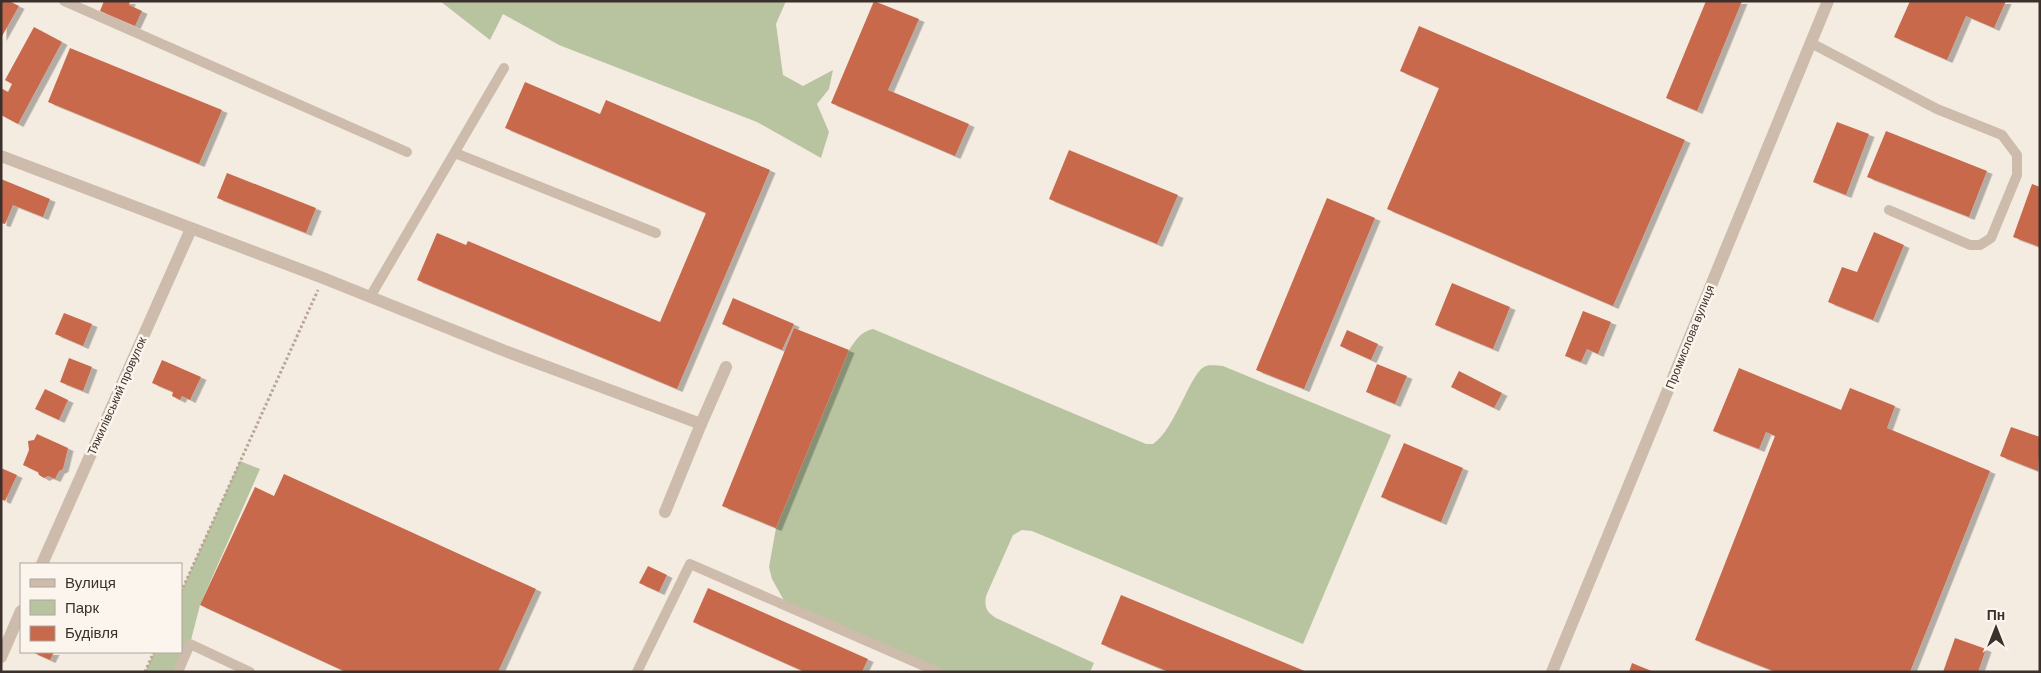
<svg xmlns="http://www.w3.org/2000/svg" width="2041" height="673" font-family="Barlow,sans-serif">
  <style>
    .green { fill: #b8c4a0 }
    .building { fill: #c8694b; filter: url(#shadow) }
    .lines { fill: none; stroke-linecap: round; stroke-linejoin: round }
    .path { stroke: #b9a596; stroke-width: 3; stroke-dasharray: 2.5 2.5; stroke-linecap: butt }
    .service { stroke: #cdbbac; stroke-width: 10 }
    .minor { stroke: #cdbbac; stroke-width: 12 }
    .labels { text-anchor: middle; stroke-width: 5; stroke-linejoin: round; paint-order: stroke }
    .street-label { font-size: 12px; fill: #3b302b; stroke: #fbf5ee }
  </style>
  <defs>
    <filter id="shadow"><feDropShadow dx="5.5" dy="3" stdDeviation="0" flood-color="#0004"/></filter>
  </defs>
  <rect width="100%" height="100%" fill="#f4ebe1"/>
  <g class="green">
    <polygon points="440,1 786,1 776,24 783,75 803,86 833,70 829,89 817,104 829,132 821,158 757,122 559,45 503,14 490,40"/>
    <path d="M 873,329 L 1146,444 L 1153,444 C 1175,429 1190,374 1204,367 C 1210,364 1217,366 1223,366 L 1391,435 L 1303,644 L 1032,531 L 1022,530 L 1013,535 L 986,596 C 984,608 987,612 996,618 L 1094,663 L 1090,672 L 938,672 L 787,606 L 772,579 L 769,567 L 776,528 L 849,350 C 856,340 860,332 873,329 Z"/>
    <polygon points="240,461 260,469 200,605 190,644 178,672 145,672 154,652 181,652 181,592"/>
  </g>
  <g class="building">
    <polygon points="1,1 9,1 19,6 1,38"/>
    <polygon points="104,1 130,1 129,5 142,11 135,26 100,11"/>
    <polygon points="874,1 919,19 888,90 969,124 955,156 831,103"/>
    <polygon points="1706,1 1742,1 1697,111 1666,98"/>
    <polygon points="1910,1 2006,1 1994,28 1966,16 1947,60 1894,37"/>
    <polygon points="1419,26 1685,140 1613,306 1387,209 1439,88 1400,71"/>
    <polygon points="34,27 62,42 18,124 1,115 1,88 8,92 12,84 5,80"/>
    <polygon points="70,48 222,110 199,164 48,102"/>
    <polygon points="525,82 600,114 606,100 770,170 677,389 417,280 437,233 466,245 468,241 660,322 706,213 505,128"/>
    <polygon points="1837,122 1869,134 1846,195 1813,182"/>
    <polygon points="1886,131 1987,171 1969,217 1867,177"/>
    <polygon points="1069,150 1178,195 1157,244 1049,199"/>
    <polygon points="227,173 316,208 306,233 217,198"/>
    <polygon points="1,179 50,199 43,217 13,205 5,224 1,223"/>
    <polygon points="2032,184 2040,187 2040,247 2013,237"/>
    <polygon points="1327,198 1375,218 1304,389 1256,370"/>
    <polygon points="1874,232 1904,245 1873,320 1828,302 1842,267 1857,272"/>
    <polygon points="1452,283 1510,307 1493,349 1435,325"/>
    <polygon points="733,298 794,324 782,350 722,324"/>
    <polygon points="1583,311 1611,322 1598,354 1587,349 1581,362 1565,356"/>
    <polygon points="64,313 92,324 83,346 55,334"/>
    <polygon points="794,328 849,350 776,528 722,506"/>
    <polygon points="1347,330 1378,344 1371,360 1340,346"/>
    <polygon points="69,358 92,367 83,391 60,382"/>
    <polygon points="162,360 201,377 190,400 182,396 180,400 172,396 173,392 152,383"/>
    <polygon points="1377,364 1407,376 1395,404 1366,392"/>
    <polygon points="1739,368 1841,410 1850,388 1895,406 1887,428 1990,471 1910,672 1776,672 1695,640 1775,436 1766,432 1759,449 1713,431"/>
    <polygon points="1459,371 1502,393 1494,408 1451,387"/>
    <polygon points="45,389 68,400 59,420 35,409"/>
    <polygon points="2011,427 2040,437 2038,471 2000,456"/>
    <polygon points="37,434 68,448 63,469 59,471 55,479 48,476 44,478 39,475 38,472 23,465 29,450 28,441 34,440"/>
    <polygon points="1404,443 1463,468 1441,522 1381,497"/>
    <polygon points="1,468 17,475 5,501 1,499"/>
    <polygon points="284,474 536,589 498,672 346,672 200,605 255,487 274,496"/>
    <polygon points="648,566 667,575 659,592 639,583"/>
    <polygon points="708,588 868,659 862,672 805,672 693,622"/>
    <polygon points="1121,595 1307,672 1169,672 1101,644"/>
    <polygon points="1955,638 1986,649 1978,672 1943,672"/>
    <polygon points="32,652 54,652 50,660"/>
    <polygon points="1632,663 1654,672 1629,672"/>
  </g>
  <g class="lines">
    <g class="path">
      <polyline points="181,592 318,290"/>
      <polyline points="145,672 154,652"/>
    </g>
    <g class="service">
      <polyline points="64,1 407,152"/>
      <polyline points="1811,43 1937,109 2002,135 2017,155 2017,175 1991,238 1980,245 1970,245 1889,210"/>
      <polyline points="455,153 656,233"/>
      <polyline points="370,297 504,68"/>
      <polyline points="178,672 190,644 250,672"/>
      <polyline points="637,672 690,564 938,672"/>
    </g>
    <g class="minor">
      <polyline points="1,156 323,278 505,351 701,424 726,367"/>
      <polyline points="665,512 701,424"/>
      <polyline points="42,564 191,229"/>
      <polyline points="1,657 21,611"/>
      <polyline points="1552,672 1828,1"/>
    </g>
  </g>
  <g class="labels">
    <g class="street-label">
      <text transform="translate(1690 337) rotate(-68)" y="4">Промислова вулиця</text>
      <text transform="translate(117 396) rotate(-66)" y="4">Тяжилівський провулок</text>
    </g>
  </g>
  <rect width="2041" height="673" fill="none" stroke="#3b302b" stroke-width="5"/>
  <rect x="20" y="563" width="162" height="90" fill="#fbf5ee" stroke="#aea6a0"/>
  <rect x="30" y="579" width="25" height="8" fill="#cdbbac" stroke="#aea6a0"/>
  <text x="65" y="588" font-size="15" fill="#3b302b">Вулиця</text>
  <rect x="30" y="600" width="25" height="15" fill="#b8c4a0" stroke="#aea6a0"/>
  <text x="65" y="613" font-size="15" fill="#3b302b">Парк</text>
  <rect x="30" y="626" width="25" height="15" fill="#c8694b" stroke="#aea6a0"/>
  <text x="65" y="638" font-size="15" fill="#3b302b">Будівля</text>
  <g transform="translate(1996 628)" stroke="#fbf5ee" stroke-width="4" paint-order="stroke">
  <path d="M0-4L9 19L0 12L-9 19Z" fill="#3b302b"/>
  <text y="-8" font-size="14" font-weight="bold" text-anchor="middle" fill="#3b302b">Пн</text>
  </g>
</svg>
